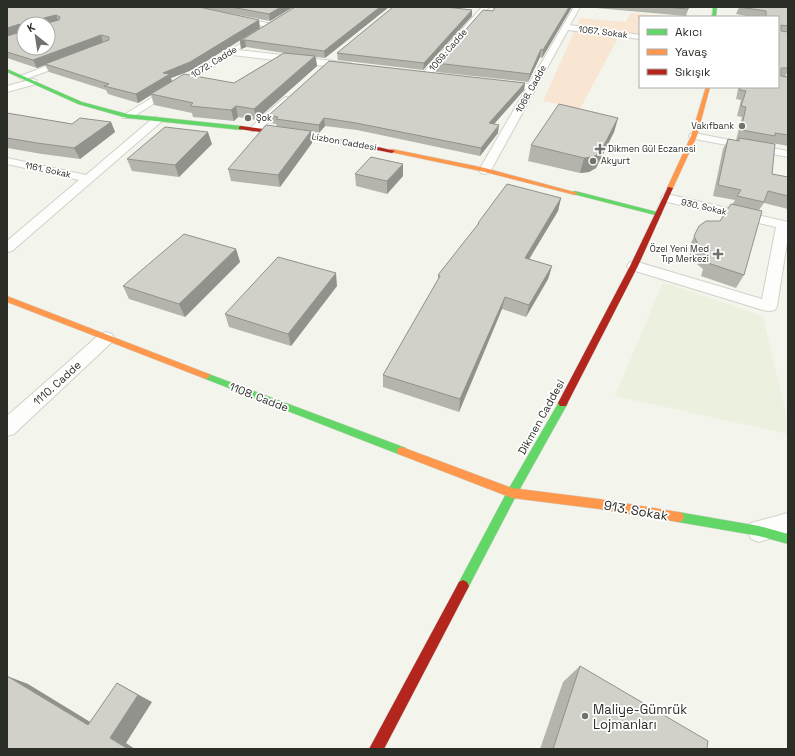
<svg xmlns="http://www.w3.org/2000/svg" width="795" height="756" font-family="'Space Grotesk',sans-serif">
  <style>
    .built { fill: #ecf1df }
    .green { fill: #f9e6d2 }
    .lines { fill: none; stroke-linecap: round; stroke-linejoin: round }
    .street-casing { stroke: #d0d2ca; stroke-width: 2 }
    .fast-casing { stroke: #d0d2ca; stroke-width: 1 }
    .slow-casing { stroke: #d0d2ca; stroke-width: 1 }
    .jam-casing { stroke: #d0d2ca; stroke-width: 1 }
    .street { fill: #fdfefc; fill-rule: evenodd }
    .fast { fill: #63d668; fill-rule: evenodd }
    .slow { fill: #ff974d; fill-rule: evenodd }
    .jam { fill: #b3261e; fill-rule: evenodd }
    .wall { fill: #b4b4ad }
    .shaded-wall { fill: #92928d }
    .building { fill: #d1d1c9; stroke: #92928d; fill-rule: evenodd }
    .poi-dot { fill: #71736c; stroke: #fff; stroke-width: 1.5 }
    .labels { text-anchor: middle; stroke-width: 3.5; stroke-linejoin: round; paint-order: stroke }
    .far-street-label { font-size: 9px; fill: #2b2d27; stroke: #fff }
    .far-poi-label { font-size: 9px; fill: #2b2d27; stroke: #fff; text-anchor: start }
    .street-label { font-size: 11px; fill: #2b2d27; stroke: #fff }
    .near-street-label { font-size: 13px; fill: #2b2d27; stroke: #fff }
    .near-poi-label { font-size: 13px; fill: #2b2d27; stroke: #fff; text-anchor: start }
  </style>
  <rect width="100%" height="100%" fill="#f3f5ec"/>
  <polygon class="built" points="663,282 763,316 788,422 788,434 615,396"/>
  <g class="green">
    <polygon points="630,13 667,16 640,17 640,35 577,27 580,18 626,22"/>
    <polygon points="574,32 619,36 580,109 543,101"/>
  </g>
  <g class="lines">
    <g class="street-casing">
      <g id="street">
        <polygon points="482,7 489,7 429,77 423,77 423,73"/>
        <polygon points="574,7 580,7 570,25 640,35 640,39 568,30 491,170 485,174 481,173 479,170 526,89 500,87 495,84 500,81 529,84"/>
        <polygon points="232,16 272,24 276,26 272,28 235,20 232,20"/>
        <polygon points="240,44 244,46 238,50 350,63 354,66 350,69 232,55 131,118 123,118 122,116"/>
        <polygon points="69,57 73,60 72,62 26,79 23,80 18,77"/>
        <polygon points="33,79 36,80 36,84 7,92 7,86"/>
        <polygon points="287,97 292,100 290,102 259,131 251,131 250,129 251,127 284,98"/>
        <polygon points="157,117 162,120 161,122 12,251 7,252 7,241 79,180 7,164 7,158 86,175 153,118"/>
        <polygon points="694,133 788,151 788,157 690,138 689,136 690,134"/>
        <polygon points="667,194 788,222 788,236 777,306 775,310 769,311 763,310 629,269 627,266 629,263 634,261 762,299 776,227 663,201 661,198 663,195"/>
        <polygon points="106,332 112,334 114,338 112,342 14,434 7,436 7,416 100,334"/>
        <polygon points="788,513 788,533 759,542 751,539 748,531 751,523"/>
      </g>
    </g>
    <g class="fast-casing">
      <g id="fast">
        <polygon points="713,7 717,7 716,17 712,17"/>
        <polygon points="7,69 82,102 127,114 241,126 244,128 241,130 127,118 78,104 7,72"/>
        <polygon points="575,191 661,213 662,214 659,216 573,194 573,192"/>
        <polygon points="206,373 406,448 407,451 406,454 402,455 398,454 203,378 202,376"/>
        <polygon points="563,399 566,400 568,403 516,496 467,590 463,592 459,590 457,586 459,582 508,490 560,400"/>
        <polygon points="678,512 759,526 788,534 788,544 759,536 678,522 674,521 672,517 674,513"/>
      </g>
    </g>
    <g class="slow-casing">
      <g id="slow">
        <polygon points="706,87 710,87 697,136 673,188 668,189 667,188 691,136"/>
        <polygon points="392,149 485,168 578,193 575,195 485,172 390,152 390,150"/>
        <polygon points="7,296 209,374 210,376 206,379 203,378 7,302"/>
        <polygon points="402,447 512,488 599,499 678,512 682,513 684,517 682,521 678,522 599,509 512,498 398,454 397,451 398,448"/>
      </g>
    </g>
    <g class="jam-casing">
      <g id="jam">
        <polygon points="241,126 352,141 395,151 392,153 352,145 239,129 239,127"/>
        <polygon points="668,187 673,188 638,266 566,406 560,406 558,403 630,266"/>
        <polygon points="463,580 467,582 469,586 467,590 384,749 369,749 459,582"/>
      </g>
    </g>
    <use href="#street" class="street"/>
    <use href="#fast" class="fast"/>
    <use href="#slow" class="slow"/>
    <use href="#jam" class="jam"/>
  </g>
  <g class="wall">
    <polygon points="7,7 293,7 270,21 207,9 260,28 192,70 171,78 172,81 234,83 284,53 246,47 241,49 240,41 295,7 389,7 325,58 316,57 317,66 256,120 238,117 234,121 193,117 192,113 154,105 151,95 138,103 108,94 106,90 49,72 45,65 37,68 7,58"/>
    <polygon points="495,7 572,7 542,58 540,57 528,82 436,72 436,63 493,11"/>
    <polygon points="585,7 689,7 686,16"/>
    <polygon points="739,7 788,7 788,74 787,73 785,77 788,77 788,146 772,143 771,144 772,174 788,177 788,209 764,203 759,210 744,275 736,288 701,276 703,269 692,260 688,249 699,226 720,221 732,205 735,200 713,196 723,149 728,139 738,141 738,140 736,140 742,117 737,116 741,100 736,99 738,89 738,87 778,87 778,17 751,17 736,14"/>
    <polygon points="472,10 472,16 423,70 338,60 337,53"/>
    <polygon points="525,83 524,90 494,124 498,133 480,156 357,130 325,126 319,133 311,132 312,143 280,187 231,181 228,169 277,126 276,124 270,123 269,115"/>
    <polygon points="7,113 72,124 111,122 115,132 80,159 42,154 7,148"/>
    <polygon points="618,118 614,132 596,168 589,172 580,173 528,161 531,145"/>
    <polygon points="212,144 179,177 132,171 127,159"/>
    <polygon points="355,174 403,176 387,194 356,186"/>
    <polygon points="561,198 558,211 529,259 552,266 548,279 526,317 502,309 459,412 383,387 383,375 438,280 438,275 477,226 478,223"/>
    <polygon points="236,249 240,262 185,317 129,299 123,286"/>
    <polygon points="337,286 291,346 229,327 225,314"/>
    <polygon points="580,666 707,749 540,749 563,682"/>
  </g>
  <g class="shaded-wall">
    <polygon points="281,7 293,7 270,21 269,14"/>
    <polygon points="380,7 389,7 325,58 324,51"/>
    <polygon points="569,7 572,7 542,58 543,50"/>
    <polygon points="472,10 472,16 423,70 424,63"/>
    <polygon points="56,15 59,22 44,24 44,18"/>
    <polygon points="259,20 260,28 192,70 171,78 172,82 151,94 151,95 138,103 136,94 163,73"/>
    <polygon points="20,24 24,32 7,37 7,28"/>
    <polygon points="101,35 103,43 45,64 45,65 37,68 33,60"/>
    <polygon points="245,40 246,47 241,49 240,41"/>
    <polygon points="541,49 540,57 528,82 530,74"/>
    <polygon points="315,56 317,66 256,120 254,109"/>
    <polygon points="525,83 524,90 488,131 489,123"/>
    <polygon points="236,106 238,117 234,121 231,110"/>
    <polygon points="324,118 325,126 319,133 319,125"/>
    <polygon points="618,118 614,132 596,168 589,172 580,173 584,158"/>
    <polygon points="111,122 115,132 80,159 74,148"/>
    <polygon points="499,125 498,133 480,156 481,148"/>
    <polygon points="311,131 312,143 280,187 278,175"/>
    <polygon points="208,132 212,144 179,177 175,165"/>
    <polygon points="403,164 403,176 387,194 387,181"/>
    <polygon points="561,198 558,211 522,271 525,258"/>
    <polygon points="236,249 240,262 185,317 179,304"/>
    <polygon points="552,266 548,279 526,317 529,305"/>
    <polygon points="336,273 337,286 291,346 288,334"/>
    <polygon points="505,297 502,309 459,412 460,399"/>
    <polygon points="7,676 28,684 105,731 88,725"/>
    <polygon points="117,683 152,702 126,743 135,749 128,749 110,738"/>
  </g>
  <g class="building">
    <path d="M 7,7 L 199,7 L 259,20 L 190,62 L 163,73 L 170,74 L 136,94 L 104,86 L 109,84 L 45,64 L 109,40 L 109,37 L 101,35 L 33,60 L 7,52 L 7,36 L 21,32 L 22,26 L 20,24 L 7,28 ZM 56,15 L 60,17 L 59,20 L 44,24 L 44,18 ZM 24,24 L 48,24 L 48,48 L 24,48 Z"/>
    <polygon points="231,7 281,7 269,14"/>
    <polygon points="295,7 380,7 324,51 245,40 240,41"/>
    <polygon points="393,7 446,7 472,10 424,63 337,53"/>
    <polygon points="495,7 569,7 543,50 541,49 530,74 436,63 483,10 493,11"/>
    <polygon points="665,7 689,7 688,9"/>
    <polygon points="739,7 788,7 788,26 781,25 781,31 788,32 788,68 781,68 781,76 788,77 788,135 775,133 775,136 741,130 746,107 741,106 746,91 740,90 740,87 778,87 778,17 766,17 766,11"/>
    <polygon points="284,53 315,56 254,109 236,106 231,110 190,106 193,103 151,94 184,74 234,83"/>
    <polygon points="329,61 525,83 489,123 499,125 481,148 356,123 324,118 319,125 276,119 278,117 269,115"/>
    <polygon points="559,104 618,118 600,153 593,157 584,158 531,145"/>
    <polygon points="7,113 72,124 80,118 111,122 74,148 37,143 7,138"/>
    <polygon points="266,125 311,131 278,175 228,169"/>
    <polygon points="165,127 208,132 175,165 127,159"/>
    <polygon points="739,138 775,144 772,174 788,177 788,196 768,191 764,202 737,196 741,190 718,185 728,139 739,141"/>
    <polygon points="371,157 403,164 387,181 355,174"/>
    <polygon points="507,184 561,198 525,258 552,266 529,305 505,297 460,399 383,375 440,276 438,275 479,223 478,223"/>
    <polygon points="731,204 762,211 744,275 708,263 710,256 699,247 694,236 699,226 706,221 720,221"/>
    <polygon points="184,234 236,249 179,304 123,286"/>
    <polygon points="278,257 336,273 288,334 225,314"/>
    <polygon points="580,666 708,741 707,749 553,749"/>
    <polygon points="7,676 88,725 117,683 138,695 110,738 128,749 7,749"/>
  </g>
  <g class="poi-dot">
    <circle cx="248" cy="118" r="4"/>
    <circle cx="742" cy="126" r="4"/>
    <path d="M598 143h4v4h4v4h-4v4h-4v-4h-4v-4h4z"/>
    <circle cx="593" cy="161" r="4"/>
    <path d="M716 248h4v4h4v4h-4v4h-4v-4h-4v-4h4z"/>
    <circle cx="585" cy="716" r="4"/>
  </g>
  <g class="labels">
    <g class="far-street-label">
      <text transform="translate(603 32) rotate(7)" y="3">1067. Sokak</text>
      <text transform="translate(448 50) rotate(-49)" y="3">1069. Cadde</text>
      <text transform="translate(214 62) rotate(-32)" y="3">1072. Cadde</text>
      <text transform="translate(531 89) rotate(-61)" y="3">1068. Cadde</text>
      <text transform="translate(344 142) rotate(10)" y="3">Lizbon Caddesi</text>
      <text transform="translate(48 170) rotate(12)" y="3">1161. Sokak</text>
      <text transform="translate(704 207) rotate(13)" y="3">930. Sokak</text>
    </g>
    <g class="far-poi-label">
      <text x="256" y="121">Şok</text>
      <text x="734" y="129" text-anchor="end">Vakıfbank</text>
      <text x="608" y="152">Dikmen Gül Eczanesi</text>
      <text x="601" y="164">Akyurt</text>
      <text x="709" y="252" text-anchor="end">Özel Yeni Med<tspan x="709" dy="10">Tıp Merkezi</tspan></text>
    </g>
    <g class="street-label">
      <text transform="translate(57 383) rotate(-42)" y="4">1110. Cadde</text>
      <text transform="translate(259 397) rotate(21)" y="4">1108. Cadde</text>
      <text transform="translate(541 417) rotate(-61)" y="4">Dikmen Caddesi</text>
    </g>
    <g class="near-street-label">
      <text transform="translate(636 510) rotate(10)" y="5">913. Sokak</text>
    </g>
    <g class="near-poi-label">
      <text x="593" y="714">Maliye-Gümrük<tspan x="593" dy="15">Lojmanları</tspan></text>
    </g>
  </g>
  <rect width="795" height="756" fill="none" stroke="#2b2d27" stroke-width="16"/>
  <rect x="639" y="16" width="140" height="72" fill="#ffffff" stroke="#aaaba9"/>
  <rect x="647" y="29" width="20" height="6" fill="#63d668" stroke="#aaaba9"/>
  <text x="675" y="36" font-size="12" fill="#2b2d27">Akıcı</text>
  <rect x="647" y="49" width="20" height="6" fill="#ff974d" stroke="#aaaba9"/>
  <text x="675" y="56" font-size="12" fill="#2b2d27">Yavaş</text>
  <rect x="647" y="69" width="20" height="6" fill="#b3261e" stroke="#aaaba9"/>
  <text x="675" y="76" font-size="12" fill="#2b2d27">Sıkışık</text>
  <g transform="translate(36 36) rotate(330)"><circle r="19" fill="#ffffff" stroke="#aaaba9"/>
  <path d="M0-3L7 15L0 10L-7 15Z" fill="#71736c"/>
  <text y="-6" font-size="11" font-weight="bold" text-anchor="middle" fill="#2b2d27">K</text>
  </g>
</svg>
